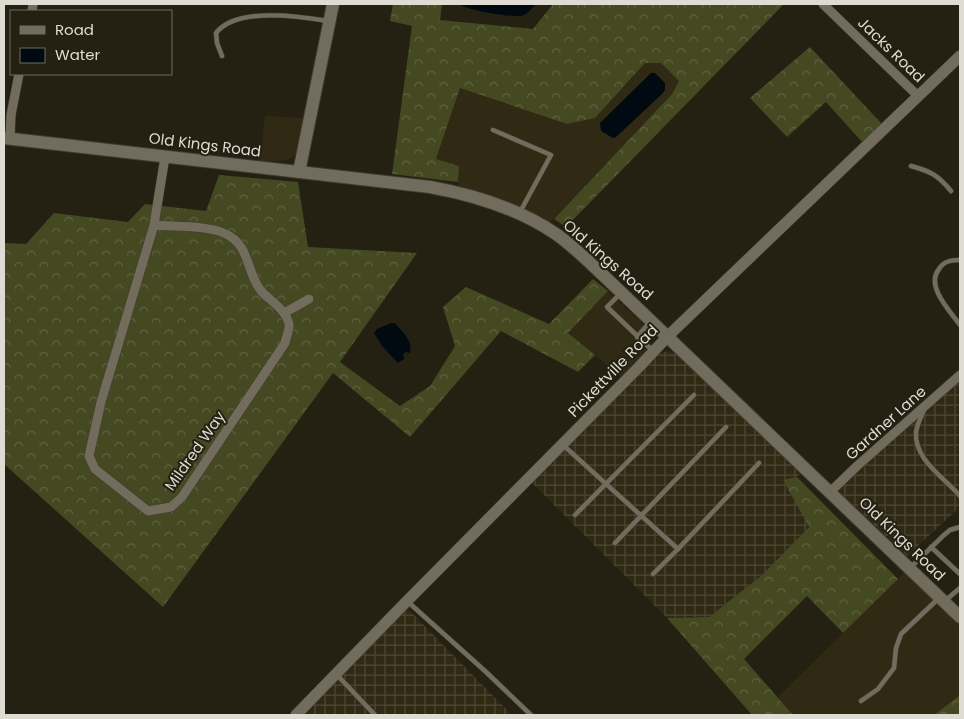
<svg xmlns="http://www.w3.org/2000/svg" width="964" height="719" font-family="Poppins,sans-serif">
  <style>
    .built { fill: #302914 }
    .industrial { fill: url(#industrial-grid) }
    .forest { fill: url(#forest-crowns) }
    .water { fill: #000a10 }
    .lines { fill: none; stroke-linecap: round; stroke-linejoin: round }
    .service-casing { stroke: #403b33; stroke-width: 5.5 }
    .minor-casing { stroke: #403b33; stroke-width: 10 }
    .tertiary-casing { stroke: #403b33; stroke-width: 12 }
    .secondary-casing { stroke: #403b33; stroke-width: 14 }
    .service { stroke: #716c5c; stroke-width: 4.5 }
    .minor { stroke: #716c5c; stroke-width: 9 }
    .tertiary { stroke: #716c5c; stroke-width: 11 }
    .secondary { stroke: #716c5c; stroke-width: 12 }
    .labels { text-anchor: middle; stroke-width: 4; stroke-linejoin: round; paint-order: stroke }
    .street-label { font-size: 15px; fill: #dedbd2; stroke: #242012 }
  </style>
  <defs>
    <pattern id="industrial-grid" width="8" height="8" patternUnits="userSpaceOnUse" patternTransform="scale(1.25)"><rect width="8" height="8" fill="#302914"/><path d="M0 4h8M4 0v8" fill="none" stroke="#4e4735"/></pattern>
    <pattern id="forest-crowns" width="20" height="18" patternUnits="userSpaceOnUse" patternTransform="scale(1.25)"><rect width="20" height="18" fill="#444922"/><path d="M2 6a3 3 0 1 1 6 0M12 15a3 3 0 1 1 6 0" fill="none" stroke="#5f6341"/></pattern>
  </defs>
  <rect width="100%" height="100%" fill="#242012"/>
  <g class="built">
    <polygon points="645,63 661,63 680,81 672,94 549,224 458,187 459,166 436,160 460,88 567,124 595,118"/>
    <polygon points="265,116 304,118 295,155 287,160 260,162"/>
    <polygon points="608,291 653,334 650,348 621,377 568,333"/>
    <polygon points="906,571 960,627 960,695 934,715 793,715 778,697"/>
  </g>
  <g class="industrial">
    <polygon points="668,351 674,352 682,356 803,471 797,477 783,480 809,527 762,575 709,617 667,618 530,481 653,358 660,353"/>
    <polygon points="960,380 960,507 907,556 836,489"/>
    <polygon points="407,608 512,715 300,715"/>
  </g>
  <g class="forest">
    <polygon points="393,4 442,4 440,20 533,29 553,4 784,4 566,227 554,219 672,94 679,81 661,63 645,63 595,118 567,124 460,88 436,159 459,166 458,182 392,174 412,26 390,21"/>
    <polygon points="810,47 882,124 863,143 826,102 787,137 750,98"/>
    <polygon points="219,175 298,182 308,247 417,253 340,362 400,406 430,386 455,346 443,307 466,287 549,324 593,279 608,291 568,333 595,355 578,372 501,331 410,437 333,373 163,607 4,464 4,243 26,244 54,213 128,222 145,204 206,211"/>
    <polygon points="797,477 898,579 843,633 807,596 744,659 793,715 752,715 667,618 709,617 762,575 809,527 783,480"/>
    <polygon points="960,695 960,715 934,715"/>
  </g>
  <g class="water">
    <path d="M 459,4 L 536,4 C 533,7 528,13 524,15 C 515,19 466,10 459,4 Z"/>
    <polygon points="651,73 655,73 665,83 665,90 662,94 616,137 613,138 601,131 600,123"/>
    <path d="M 391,323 L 395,323 C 403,333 413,340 410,353 L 406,352 L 403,354 L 404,359 L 398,363 L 382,346 L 374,333 L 377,329 Z"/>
  </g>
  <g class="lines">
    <g class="service-casing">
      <g id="service">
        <path d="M 222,56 L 217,43 L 216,33 C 236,7 299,16 328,21"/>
        <polyline points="493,130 551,155 520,212"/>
        <path d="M 911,166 C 930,171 938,175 951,191"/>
        <path d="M 960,260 C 951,260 944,261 939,269 C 925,286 950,311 960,325"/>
        <polyline points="621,293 607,307 652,350"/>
        <polyline points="637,337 650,322"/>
        <path d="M 924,410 C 921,417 917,425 916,432 C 914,460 945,478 960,496"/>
        <polyline points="563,445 678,549 759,463"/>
        <polyline points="575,515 694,395"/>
        <polyline points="615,543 726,427"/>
        <polyline points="931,547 960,574"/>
        <polyline points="911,567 944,535 950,530 960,527"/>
        <polyline points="653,574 678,549"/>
        <polyline points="946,600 960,588"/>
        <polyline points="407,601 485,671 531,715"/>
        <polyline points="337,675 375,715"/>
        <polyline points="861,701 878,689 894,668 896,648 901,634 939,598"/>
      </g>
    </g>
    <g class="minor-casing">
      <g id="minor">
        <polyline points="823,4 918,96"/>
        <polyline points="32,11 33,4"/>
        <polyline points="10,139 11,115 19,74"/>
        <path d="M 154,225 C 175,227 208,225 226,234 C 251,246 246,274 262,292 C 271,301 286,310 289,324 C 290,329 286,337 285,343 L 182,497 L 171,507 L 148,511 L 95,469 L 89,456 L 101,402 L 154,225 L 165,157"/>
        <polyline points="284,313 309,299"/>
        <polyline points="830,492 857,466 960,375"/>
      </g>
    </g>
    <g class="tertiary-casing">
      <polyline id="tertiary" points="296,715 407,601 639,367 668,336 960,56"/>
    </g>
    <g class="secondary-casing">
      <g id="secondary">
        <path d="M 4,138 L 430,187 C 474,195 518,208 556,234 C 573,246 588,261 603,275 L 960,617"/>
        <polyline points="299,172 333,4"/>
      </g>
    </g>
    <use href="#service" class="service"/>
    <use href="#minor" class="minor"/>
    <use href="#tertiary" class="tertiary"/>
    <use href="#secondary" class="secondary"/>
  </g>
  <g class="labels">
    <g class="street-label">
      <text transform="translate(891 50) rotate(44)" y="5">Jacks Road</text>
      <text transform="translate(205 145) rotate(7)" y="5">Old Kings Road</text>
      <text transform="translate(608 260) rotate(41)" y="5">Old Kings Road</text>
      <text transform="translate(613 371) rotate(-46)" y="5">Pickettville Road</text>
      <text transform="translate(886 423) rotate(-42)" y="5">Gardner Lane</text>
      <text transform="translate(195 451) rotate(-55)" y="5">Mildred Way</text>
      <text transform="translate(902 539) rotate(44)" y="5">Old Kings Road</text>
    </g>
  </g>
  <rect width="964" height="719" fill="none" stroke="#dedbd2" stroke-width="10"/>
  <rect x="10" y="10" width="162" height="65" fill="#242012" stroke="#6e6b5f"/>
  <rect x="20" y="26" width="25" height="8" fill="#716c5c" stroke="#6e6b5f"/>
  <text x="55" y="35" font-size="15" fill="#dedbd2">Road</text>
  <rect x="20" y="48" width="25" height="15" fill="#000a10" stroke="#6e6b5f"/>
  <text x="55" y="60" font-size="15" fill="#dedbd2">Water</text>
</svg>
